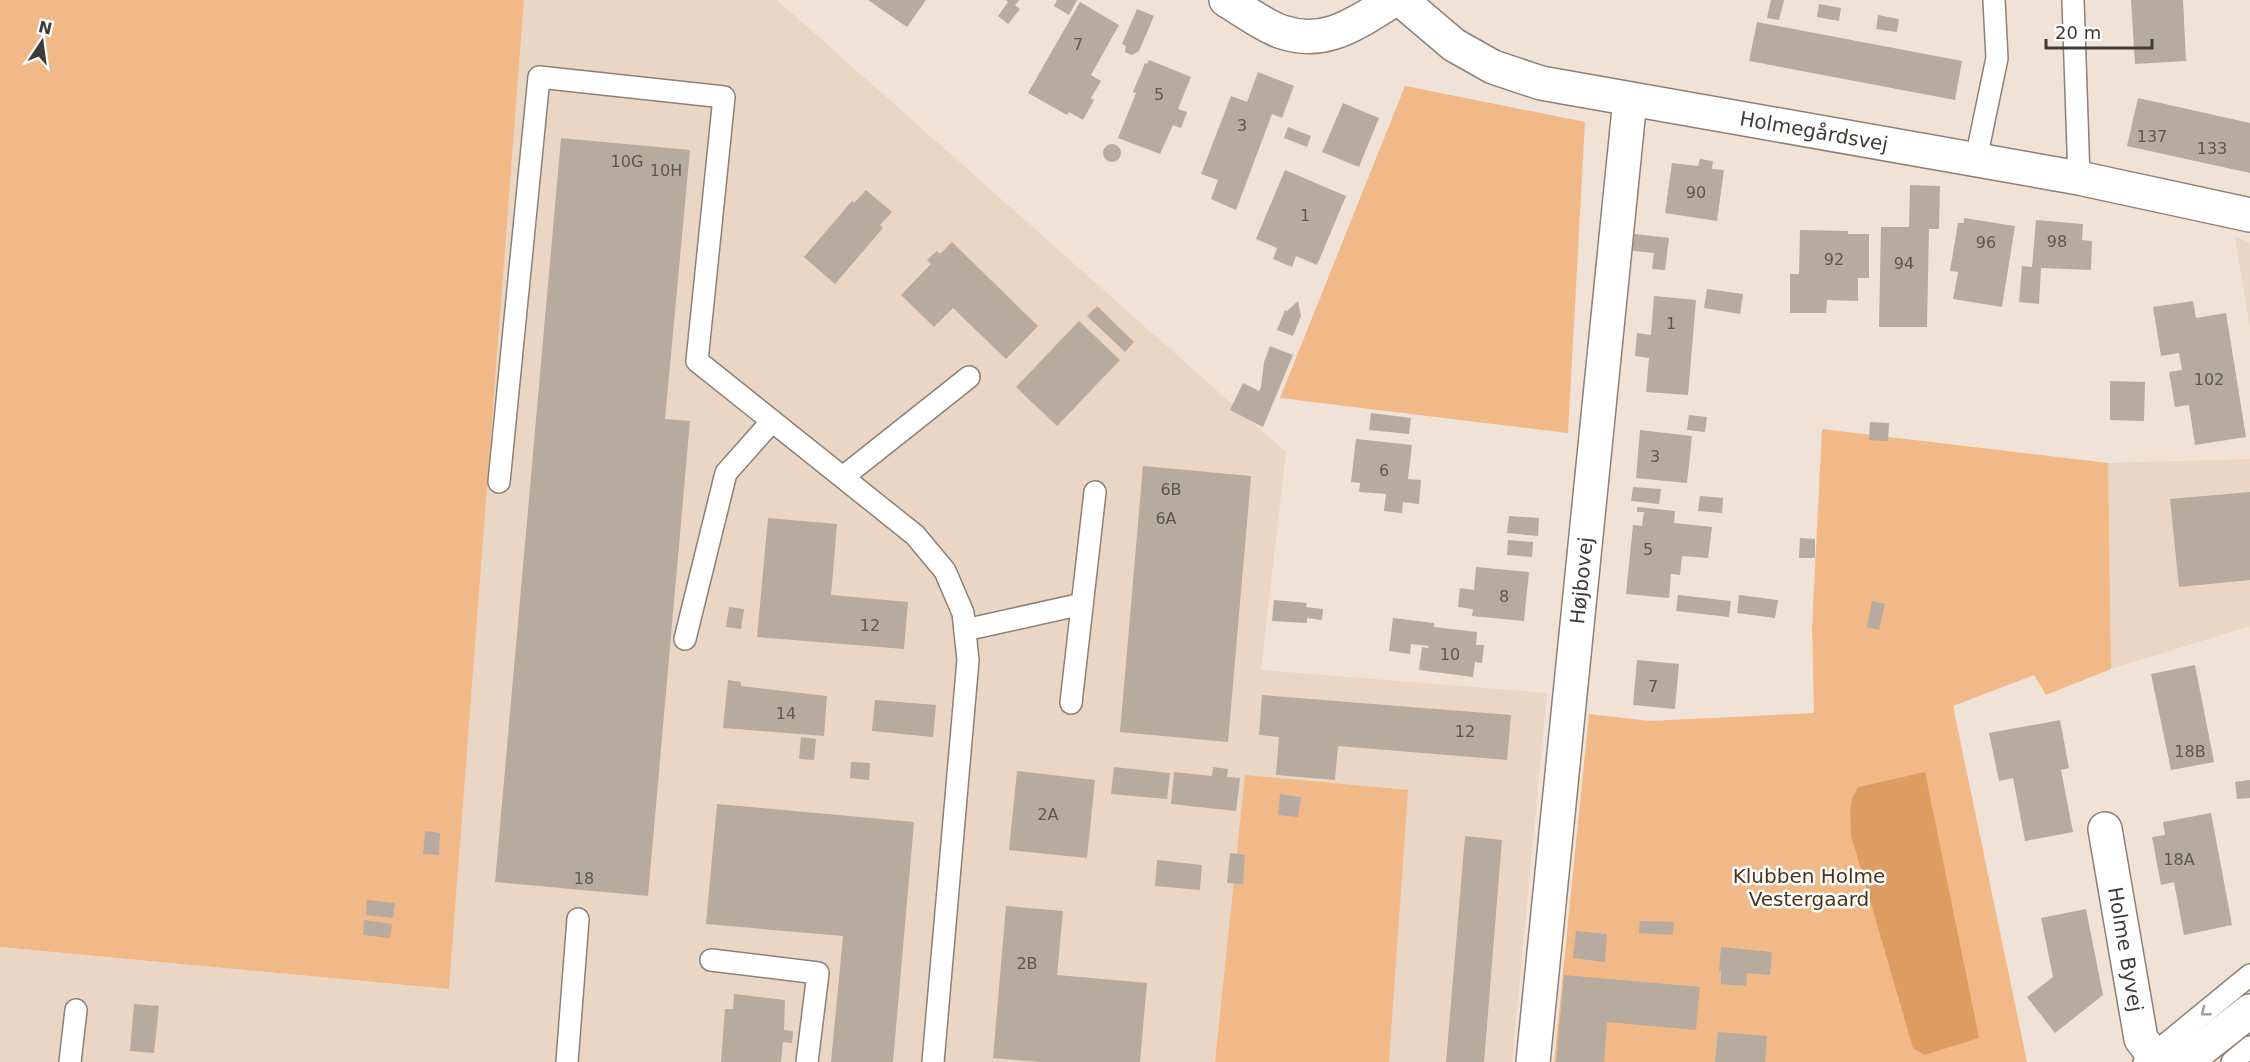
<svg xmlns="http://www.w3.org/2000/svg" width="2250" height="1062" font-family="'DejaVu Sans',sans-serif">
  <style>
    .built { fill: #ead6c5 }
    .green { fill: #f1b988 }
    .water { fill: #dd9c60 }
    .building { fill: #b7aa9f }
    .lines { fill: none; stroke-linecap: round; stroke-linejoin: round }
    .service-casing { stroke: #8d8075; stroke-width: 24 }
    .minor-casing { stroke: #8d8075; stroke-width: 36 }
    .tertiary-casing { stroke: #8d8075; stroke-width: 36 }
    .service { stroke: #fff; stroke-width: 21 }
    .minor { stroke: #fff; stroke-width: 33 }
    .tertiary { stroke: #fff; stroke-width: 33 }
    .oneway { stroke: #a09d9a }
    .labels { text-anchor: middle; stroke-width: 5; stroke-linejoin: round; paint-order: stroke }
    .number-label { font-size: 16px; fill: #5e5750 }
    .street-label { font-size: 20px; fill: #403b36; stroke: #fff }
    .park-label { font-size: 20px; fill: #4d3218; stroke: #fff }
  </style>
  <rect width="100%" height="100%" fill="#f0e2d6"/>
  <g class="built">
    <polygon points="524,0 777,0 1286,452 1261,670 1547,693 1512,1062 0,1062 0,947 449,989"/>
    <polygon points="2235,236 2250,243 2250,329"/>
    <polygon points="2250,459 2250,626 2111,669 2108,463"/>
  </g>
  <g class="green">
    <polygon points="0,0 524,0 449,989 0,947"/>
    <polygon points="1405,86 1585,122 1568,433 1280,398"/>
    <polygon points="1822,429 2108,463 2111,669 2046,695 2034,675 1953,706 2027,1062 1554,1062 1589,714 1649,721 1814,713 1812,627"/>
    <polygon points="1245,775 1408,790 1389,1062 1215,1062"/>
  </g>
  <path class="water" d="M 1925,772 L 1979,1038 L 1924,1055 L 1913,1048 L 1851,835 C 1851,819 1847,800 1859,787 Z"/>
  <g class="building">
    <polygon points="868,0 926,0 907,27"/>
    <polygon points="1006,0 1019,0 1015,5 1020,9 1008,24 998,16 1008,2"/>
    <polygon points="1057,0 1077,0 1069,15 1054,6"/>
    <polygon points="1771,0 1784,0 1779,20 1767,18"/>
    <polygon points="2131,0 2183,0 2186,61 2135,64"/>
    <polygon points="1080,2 1119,25 1091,75 1101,81 1091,98 1094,100 1083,120 1069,112 1067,115 1028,93"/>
    <polygon points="1819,4 1841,8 1839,21 1817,17"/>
    <polygon points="1137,9 1154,16 1139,51 1132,55 1125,52 1126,46 1122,44"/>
    <polygon points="1878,15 1899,19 1897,32 1876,29"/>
    <polygon points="1757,22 1962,61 1955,100 1749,61"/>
    <polygon points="1149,60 1191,77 1178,109 1187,112 1181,128 1173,125 1160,154 1118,138 1136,93 1133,92 1145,63 1147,64"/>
    <polygon points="1258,72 1294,86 1282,118 1272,114 1236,210 1211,199 1218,180 1201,174 1231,96 1247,102"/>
    <polygon points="2138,98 2250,123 2250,173 2127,146"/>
    <polygon points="1343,103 1379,118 1359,167 1322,152"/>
    <polygon points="1288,127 1311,136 1307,147 1284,138"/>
    <polygon points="561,138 690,150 665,419 690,421 648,896 495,882"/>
    <circle cx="1112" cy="153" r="9"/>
    <polygon points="1700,159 1713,161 1712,169 1724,170 1717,221 1665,213 1672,163 1698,166"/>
    <polygon points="1285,170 1346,196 1317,265 1296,256 1292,267 1273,259 1277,248 1256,239"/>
    <polygon points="1910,185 1940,186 1939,229 1929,229 1927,327 1879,327 1881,227 1909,227"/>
    <polygon points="866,190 892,212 880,225 883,228 835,284 804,257 852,201 854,203"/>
    <polygon points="1964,218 2015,226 2002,307 1953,299 1958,272 1950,271 1958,223 1964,223"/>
    <polygon points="2036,220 2083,224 2082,240 2092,241 2091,270 2041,268 2039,304 2019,302 2022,266 2032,267"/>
    <polygon points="1800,230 1848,231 1848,234 1869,234 1869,278 1858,278 1858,301 1827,300 1826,313 1790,313 1790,274 1799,274"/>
    <polygon points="1627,233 1669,238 1665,270 1652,269 1654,253 1625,250"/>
    <polygon points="952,242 1038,326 1006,359 953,308 934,327 901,295 931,264 927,260 937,251 940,254"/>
    <polygon points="1707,289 1743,294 1740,314 1704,308"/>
    <polygon points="1654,296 1696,300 1688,395 1646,392 1649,358 1635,356 1637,333 1651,335"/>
    <polygon points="1298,301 1301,316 1293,336 1277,330 1285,310 1287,311"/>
    <polygon points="2193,301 2196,318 2226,313 2246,437 2195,445 2189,405 2175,407 2169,372 2182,370 2179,353 2161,356 2153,307"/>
    <polygon points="1097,306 1134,342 1125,352 1087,316"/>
    <polygon points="1079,321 1120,360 1057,426 1016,387"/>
    <polygon points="1270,346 1293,355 1263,427 1230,410 1243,383 1259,391 1261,387 1264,362"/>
    <polygon points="2110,381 2145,382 2144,421 2110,420"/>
    <polygon points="1371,413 1411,418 1409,434 1369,430"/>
    <polygon points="1689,415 1707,417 1705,432 1687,430"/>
    <polygon points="1870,422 1889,423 1888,441 1869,440"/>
    <polygon points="1640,430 1692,436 1687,483 1636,478"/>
    <polygon points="1356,439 1412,445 1408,479 1421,480 1419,504 1403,502 1402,513 1384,511 1386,494 1359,492 1360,483 1351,482"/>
    <polygon points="1143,466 1251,476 1228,742 1120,732"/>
    <polygon points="1633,487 1661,489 1659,504 1631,501"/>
    <polygon points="2250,492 2250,580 2179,587 2170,499"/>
    <polygon points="1700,496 1723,498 1722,513 1698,511"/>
    <polygon points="1637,507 1675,511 1674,523 1712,527 1708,558 1682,556 1680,575 1671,574 1669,598 1626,594 1633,525 1642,526 1644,512 1637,512"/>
    <polygon points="1509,516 1539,518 1538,536 1507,533"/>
    <polygon points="768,518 837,524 831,595 908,602 904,649 757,637"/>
    <polygon points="1800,538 1815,539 1815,558 1799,558"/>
    <polygon points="1508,540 1533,542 1532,557 1507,555"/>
    <polygon points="1476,567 1529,572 1524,621 1472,616 1473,609 1458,607 1460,588 1474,590"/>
    <polygon points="1678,595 1731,601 1729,617 1676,611"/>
    <polygon points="1739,595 1778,600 1775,618 1737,613"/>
    <polygon points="1274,600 1307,603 1306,607 1323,609 1322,620 1307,618 1307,623 1272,621"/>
    <polygon points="1872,601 1885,604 1879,630 1867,627"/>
    <polygon points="729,607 744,609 741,629 726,627"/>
    <polygon points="1393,618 1434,623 1434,627 1477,632 1476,645 1484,645 1482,663 1475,662 1473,677 1419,670 1422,647 1428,648 1429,646 1411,644 1410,654 1389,651"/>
    <polygon points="1637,660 1679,664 1675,709 1633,705"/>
    <polygon points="2195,665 2214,762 2171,770 2151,674"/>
    <polygon points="728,680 741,682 741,686 827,696 824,736 723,728"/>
    <polygon points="1262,695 1511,715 1507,760 1338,746 1335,780 1276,775 1279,737 1259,735"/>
    <polygon points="875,700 936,705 933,737 872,731"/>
    <polygon points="2060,720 2069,768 2061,770 2073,832 2025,841 2013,778 1999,781 1989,733"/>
    <polygon points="801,737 816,739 814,760 799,759"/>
    <polygon points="851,762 870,763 869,780 850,778"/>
    <polygon points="1114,767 1170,773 1167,799 1111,794"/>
    <polygon points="1213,767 1228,769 1227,777 1240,778 1236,811 1171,804 1174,772 1212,776"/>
    <polygon points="1017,771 1095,780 1087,858 1009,850"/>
    <polygon points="2250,780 2250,798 2237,799 2235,782"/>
    <polygon points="1280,794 1301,797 1298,817 1278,815"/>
    <polygon points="717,804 914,822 893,1062 831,1062 843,936 706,924"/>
    <polygon points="2211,813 2232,925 2184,935 2174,882 2161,885 2152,837 2165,835 2163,822"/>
    <polygon points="425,831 440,833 439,855 423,854"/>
    <polygon points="1465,836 1502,840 1484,1062 1446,1062"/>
    <polygon points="1230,853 1245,855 1243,884 1227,883"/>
    <polygon points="1157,860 1202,865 1200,890 1155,886"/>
    <polygon points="367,900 395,903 393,918 366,915"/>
    <polygon points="1006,906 1063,911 1057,975 1147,983 1140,1062 1040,1062 993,1058"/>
    <polygon points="2086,909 2103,995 2055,1033 2027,997 2053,977 2041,918"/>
    <polygon points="364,920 392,924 390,938 363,935"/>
    <polygon points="1640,921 1674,922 1673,935 1639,933"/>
    <polygon points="1576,931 1607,934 1605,962 1573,958"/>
    <polygon points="1721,947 1772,952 1770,975 1747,973 1746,986 1721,984 1721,970 1719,971"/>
    <polygon points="1564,975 1700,987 1696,1030 1607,1022 1604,1062 1556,1062"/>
    <polygon points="734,994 785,1000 784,1030 793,1031 792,1043 783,1042 781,1062 721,1062 725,1009 733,1009"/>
    <polygon points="134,1004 159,1006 154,1053 130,1051"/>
    <polygon points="1718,1032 1767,1036 1765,1062 1715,1062"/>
  </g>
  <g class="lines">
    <g class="service-casing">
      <g id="service">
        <polyline points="2073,0 2079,178"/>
        <polyline points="1976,159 1997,58 1994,0"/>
        <polyline points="843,477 969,377"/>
        <polyline points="499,482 539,77 724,97 697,361 915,535 945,571 963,613 968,660 933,1062"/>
        <polyline points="965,630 1082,604"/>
        <polyline points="685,639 726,473 772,421"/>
        <polyline points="1071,703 1095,492"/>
        <polyline points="711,960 818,973 807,1062"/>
        <polyline points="70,1062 76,1010"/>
        <polyline points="567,1062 578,919"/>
        <polyline points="2144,1062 2250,975"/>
        <polyline points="2232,1062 2250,1047"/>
      </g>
    </g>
    <g class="minor-casing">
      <g id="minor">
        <path d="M 1226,0 C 1243,10 1264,26 1282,32 C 1327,47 1357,22 1394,0"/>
        <path id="s1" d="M 1401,0 L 1454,45 L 1493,67 L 1541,83 L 2079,178 L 2250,215"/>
        <path id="s2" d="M 2105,829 L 2141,1039 L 2159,1062"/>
        <path id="s3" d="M 1533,1062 L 1630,99"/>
      </g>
    </g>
    <g class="tertiary-casing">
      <polyline id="tertiary" points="2185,1062 2250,1011"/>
    </g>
    <use href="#service" class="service"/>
    <use href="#minor" class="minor"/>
    <use href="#tertiary" class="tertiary"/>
  </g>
  <defs><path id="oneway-chevron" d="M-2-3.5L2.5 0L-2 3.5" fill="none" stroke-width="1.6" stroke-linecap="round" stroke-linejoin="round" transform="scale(1.5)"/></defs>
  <use class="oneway" href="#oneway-chevron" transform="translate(2205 1012) rotate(141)"/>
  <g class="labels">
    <g class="number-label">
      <text x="1078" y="50">7</text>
      <text x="1159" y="100">5</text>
      <text x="1242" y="131">3</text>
      <text x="2152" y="142">137</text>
      <text x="2212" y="154">133</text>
      <text x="627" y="167">10G</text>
      <text x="666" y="176">10H</text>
      <text x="1696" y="198">90</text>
      <text x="1305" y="221">1</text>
      <text x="2057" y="247">98</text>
      <text x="1986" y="248">96</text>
      <text x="1834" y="265">92</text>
      <text x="1904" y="269">94</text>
      <text x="1671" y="329">1</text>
      <text x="2209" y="385">102</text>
      <text x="1655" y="462">3</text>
      <text x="1384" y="476">6</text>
      <text x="1171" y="495">6B</text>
      <text x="1166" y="524">6A</text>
      <text x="1648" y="555">5</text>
      <text x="1504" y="602">8</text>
      <text x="870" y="631">12</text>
      <text x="1450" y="660">10</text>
      <text x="1653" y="692">7</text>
      <text x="786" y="719">14</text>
      <text x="1465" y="737">12</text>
      <text x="2190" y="757">18B</text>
      <text x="1048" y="820">2A</text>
      <text x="2179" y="865">18A</text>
      <text x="584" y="884">18</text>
      <text x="1027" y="969">2B</text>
    </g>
    <g class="street-label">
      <text dy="7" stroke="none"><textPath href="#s1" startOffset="442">Holmegårdsvej</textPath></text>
      <text dy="7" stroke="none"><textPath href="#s3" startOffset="484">Højbovej</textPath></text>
      <text dy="7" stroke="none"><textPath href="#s2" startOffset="122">Holme Byvej</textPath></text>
    </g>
    <g class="park-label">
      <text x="1809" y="883">Klubben Holme<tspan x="1809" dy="23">Vestergaard</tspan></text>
    </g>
  </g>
  <g transform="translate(42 42) rotate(13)" stroke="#ffffff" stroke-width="4.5" paint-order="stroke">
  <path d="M0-4.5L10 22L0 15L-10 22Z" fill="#403b36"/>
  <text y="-9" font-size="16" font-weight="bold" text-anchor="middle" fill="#403b36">N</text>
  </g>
  <path d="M2046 39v9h106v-9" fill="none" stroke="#403b36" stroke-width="3"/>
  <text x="2055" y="39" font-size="18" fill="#403b36" stroke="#ffffff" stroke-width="4.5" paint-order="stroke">20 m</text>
</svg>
